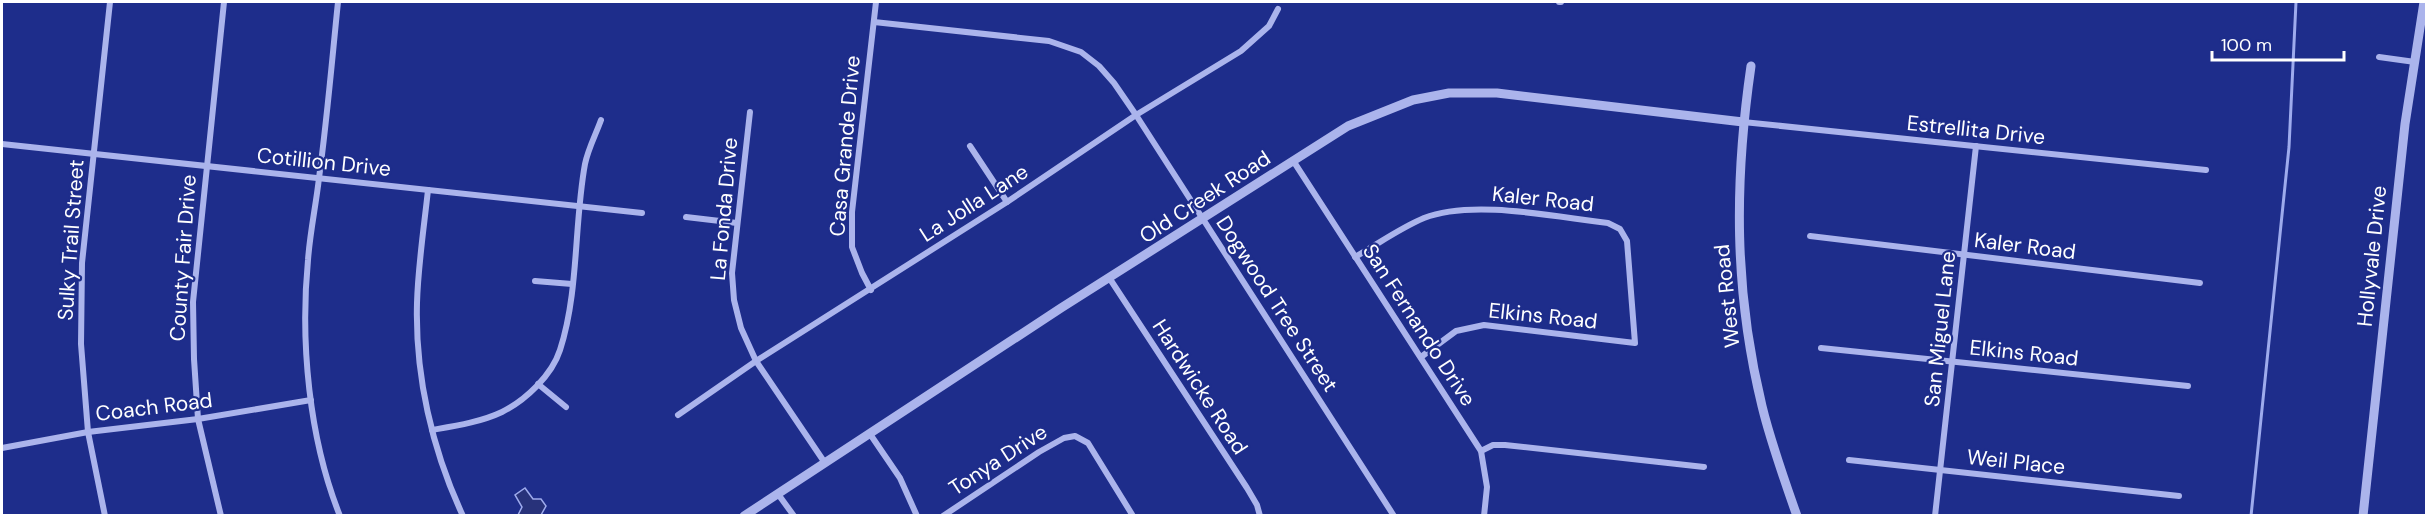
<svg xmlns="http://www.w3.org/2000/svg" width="2428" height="517" font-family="'DM Sans',sans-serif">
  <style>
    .water { fill: #28327a; stroke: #9eabed; stroke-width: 1.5 }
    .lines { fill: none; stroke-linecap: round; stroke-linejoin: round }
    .stream { stroke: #9eabed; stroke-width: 3 }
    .minor { stroke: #abb4ec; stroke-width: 6 }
    .tertiary { stroke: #abb4ec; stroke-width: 9 }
    .labels { text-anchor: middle; stroke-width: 4.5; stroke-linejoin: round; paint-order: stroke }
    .street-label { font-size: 21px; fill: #fff; stroke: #1e2d8b }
  </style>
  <rect width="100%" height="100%" fill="#1e2d8b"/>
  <polygon class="water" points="525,488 533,499 541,499 546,506 541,515 518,515 522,507 515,495"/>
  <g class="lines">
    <polyline class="stream" points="2251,516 2289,147 2296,2"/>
    <g class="minor">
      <path d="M 338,2 C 332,60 327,120 319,178 C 316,205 310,232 308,260 C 300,342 309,439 340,516"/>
      <polyline points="1559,2 1561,2"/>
      <polyline points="874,22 1049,41 1081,52 1099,66 1114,83 1136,115 1394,516"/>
      <polyline points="2379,57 2415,62"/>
      <polyline points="750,112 732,273 734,300 741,328 756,361 825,463"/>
      <polyline points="1743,122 2206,170"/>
      <polyline points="2,144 642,213"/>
      <polyline points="970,146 1007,202"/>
      <polyline points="1294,162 1481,451 1487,487 1484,516"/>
      <path d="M 428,190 C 424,227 418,266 417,303 C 415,375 432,450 463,516"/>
      <polyline points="686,217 737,223"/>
      <polyline points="1810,236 2200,283"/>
      <path d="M 1355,257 C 1378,244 1400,228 1424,218 C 1473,199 1555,217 1608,223 L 1620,229 L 1627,241 L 1635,343 L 1484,325 L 1456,331 L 1421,357"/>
      <polyline points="1110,279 1247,488 1257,505 1260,516"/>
      <polyline points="535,281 572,284"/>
      <polyline points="871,290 862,273 852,247 852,212 876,2"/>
      <polyline points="1821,348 2188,386"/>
      <polyline points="538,384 566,407"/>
      <polyline points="678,415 756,361 1007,202 1136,115 1241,51 1269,26 1278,9"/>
      <path d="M 432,430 C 455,426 481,422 502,412 C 526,400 552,375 560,350 C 579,292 574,223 585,164 C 588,149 596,134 601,120"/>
      <polyline points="870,434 900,478 917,516"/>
      <polyline points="2,448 88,432 198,419 311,400"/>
      <polyline points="1481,451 1493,445 1505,445 1704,467"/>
      <polyline points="1849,460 2179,496"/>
      <polyline points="778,494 794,516"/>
      <polyline points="105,516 88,432 81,344 82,263 110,2"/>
      <polyline points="221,516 198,419 194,359 193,302 224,2"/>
      <polyline points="943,516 1039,452 1064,438 1075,436 1088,443 1133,516"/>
      <polyline points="1935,516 1976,146"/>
    </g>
    <g class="tertiary">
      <path d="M 1751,66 C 1734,183 1734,291 1762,406 C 1771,443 1784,479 1797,516"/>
      <polyline points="744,516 1061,308 1348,126 1413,100 1449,93 1497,93 1743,122"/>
      <polyline points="2363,516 2405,124 2424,2"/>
    </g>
  </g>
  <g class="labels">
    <g class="street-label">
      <text transform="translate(1976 130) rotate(6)" y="7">Estrellita Drive</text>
      <text transform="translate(845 146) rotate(-85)" y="7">Casa Grande Drive</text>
      <text transform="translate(324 162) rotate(6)" y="7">Cotillion Drive</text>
      <text transform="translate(1205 197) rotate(-33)" y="7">Old Creek Road</text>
      <text transform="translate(1543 199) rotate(6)" y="7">Kaler Road</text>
      <text transform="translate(974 203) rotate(-33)" y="7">La Jolla Lane</text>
      <text transform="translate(724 209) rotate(-85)" y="7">La Fonda Drive</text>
      <text transform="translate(71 240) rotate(-86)" y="7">Sulky Trail Street</text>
      <text transform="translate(2025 246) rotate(7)" y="7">Kaler Road</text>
      <text transform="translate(2372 256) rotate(-84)" y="7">Hollyvale Drive</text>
      <text transform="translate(183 258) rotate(-86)" y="7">County Fair Drive</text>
      <text transform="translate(1727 296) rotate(-96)" y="7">West Road</text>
      <text transform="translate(1277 304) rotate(57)" y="7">Dogwood Tree Street</text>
      <text transform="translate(1543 316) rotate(6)" y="7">Elkins Road</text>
      <text transform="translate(1419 325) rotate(57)" y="7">San Fernando Drive</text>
      <text transform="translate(1940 329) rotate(-84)" y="7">San Miguel Lane</text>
      <text transform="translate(2024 353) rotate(6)" y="7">Elkins Road</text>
      <text transform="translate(1200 387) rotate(57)" y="7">Hardwicke Road</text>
      <text transform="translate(154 407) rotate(-7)" y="7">Coach Road</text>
      <text transform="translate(998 460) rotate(-33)" y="7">Tonya Drive</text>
      <text transform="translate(2016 462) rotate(6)" y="7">Weil Place</text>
    </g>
  </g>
  <rect width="2428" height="517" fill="none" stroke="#ffffff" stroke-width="6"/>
  <path d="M2212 51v9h132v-9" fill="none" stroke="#ffffff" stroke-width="3"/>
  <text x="2221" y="51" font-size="18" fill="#ffffff" stroke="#1e2d8b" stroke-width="4.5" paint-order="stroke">100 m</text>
</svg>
